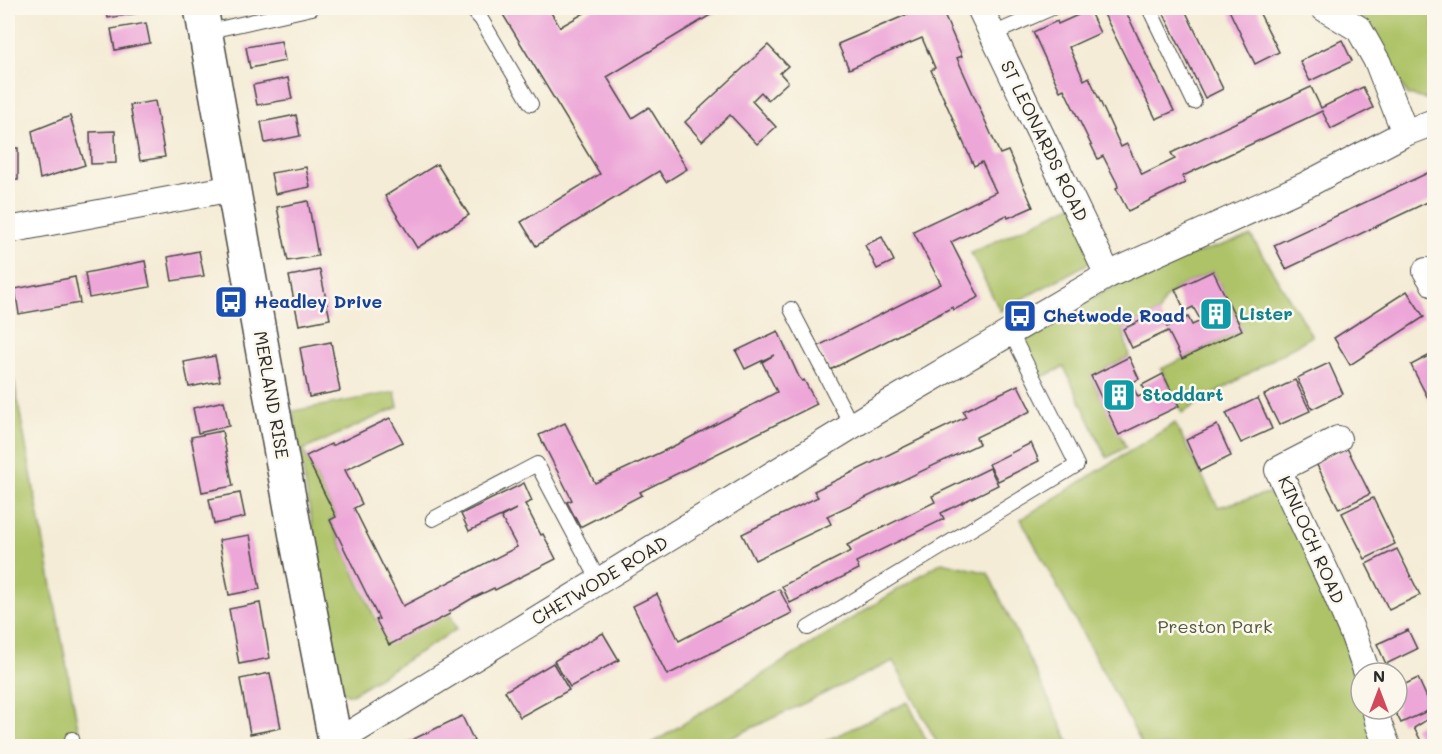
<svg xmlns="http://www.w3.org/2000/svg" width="1442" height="754" font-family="Mali,sans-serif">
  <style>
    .green { fill: #aec367; stroke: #6c7749; stroke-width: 1.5 }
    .building { fill: #eda6d8 }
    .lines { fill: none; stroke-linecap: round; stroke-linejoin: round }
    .lane-casing { stroke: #494845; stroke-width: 16 }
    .street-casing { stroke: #494845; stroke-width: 28 }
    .secondary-casing { stroke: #494845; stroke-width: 36 }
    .lane { stroke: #fff; stroke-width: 14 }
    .street { stroke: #fff; stroke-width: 26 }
    .secondary { stroke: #fff; stroke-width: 33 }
    .labels { text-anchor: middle; stroke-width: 5; stroke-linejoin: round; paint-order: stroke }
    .street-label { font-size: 18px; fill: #2b2b2b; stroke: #fbf7ec }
    .transit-label { font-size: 18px; font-weight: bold; fill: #164399; stroke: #fbf7ec; text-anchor: start }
    .culture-label { font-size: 18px; font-weight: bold; fill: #0d838f; stroke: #fbf7ec; text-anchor: start }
    .park-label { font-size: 18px; fill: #52593d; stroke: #fbf7ec }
  </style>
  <rect width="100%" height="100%" fill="#fbf7ec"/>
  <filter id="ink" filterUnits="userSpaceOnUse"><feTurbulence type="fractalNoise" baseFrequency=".0167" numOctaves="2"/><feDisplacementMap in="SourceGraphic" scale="12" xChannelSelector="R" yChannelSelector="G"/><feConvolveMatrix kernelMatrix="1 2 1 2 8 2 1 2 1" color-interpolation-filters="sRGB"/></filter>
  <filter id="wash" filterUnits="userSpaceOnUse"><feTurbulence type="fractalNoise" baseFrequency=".008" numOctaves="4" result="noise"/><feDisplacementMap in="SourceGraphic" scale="24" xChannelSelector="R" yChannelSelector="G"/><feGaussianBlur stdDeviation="1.35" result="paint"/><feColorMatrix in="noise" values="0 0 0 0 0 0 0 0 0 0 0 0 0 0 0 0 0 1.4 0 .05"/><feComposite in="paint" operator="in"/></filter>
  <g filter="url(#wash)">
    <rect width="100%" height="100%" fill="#f4ecd6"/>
    <g class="green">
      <polygon points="1381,8 1430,8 1434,17 1434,95 1425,99 1408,95 1359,19"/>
      <polygon points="1074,204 1100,257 1000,311 971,253"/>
      <polygon points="1251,236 1312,336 1182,413 1161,369 1242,330 1213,271 1175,289 1164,300 1159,312 1123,329 1129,357 1091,376 1126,447 1107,458 1064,367 1035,380 1016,343 1098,295 1148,269"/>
      <polygon points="14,381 79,733 72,739 8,746 8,382"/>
      <polygon points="395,392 398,407 303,450 336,517 330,520 376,620 449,612 457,629 352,694 347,694 340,689 293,411"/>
      <polygon points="1175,423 1218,507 1268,493 1298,511 1361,673 1361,709 1375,709 1390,746 1143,746 1021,519"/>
      <polygon points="942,562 988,573 1071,746 939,746 893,661 714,746 648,746"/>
      <polygon points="908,702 929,746 815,746"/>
    </g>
    <g id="blocks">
      <g class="building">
        <polygon points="106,8 138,8 139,13 108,18"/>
        <polygon points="511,8 548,8 560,27 593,8 722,8 607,77 632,118 649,107 687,169 666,182 659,171 536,246 521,222 600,174 502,13"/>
        <polygon points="917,8 941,8 962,56 957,58 1000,154 1008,151 1033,207 1008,218 1007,215 951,242 979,297 954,310 953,307 949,309 830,370 818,346 941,284 913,231 996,192 982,162 974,166 931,70 935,68 922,38 849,69 838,44 913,12 912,10"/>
        <polygon points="1101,8 1124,8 1174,111 1156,119"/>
        <polygon points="1161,8 1184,8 1223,89 1205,98"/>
        <polygon points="1228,8 1257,8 1279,52 1255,64"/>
        <polygon points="1367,8 1381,8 1370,13"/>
        <polygon points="1089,10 1100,33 1069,47 1084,80 1089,77 1121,147 1127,144 1142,175 1175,159 1171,153 1311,87 1321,108 1363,87 1373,108 1331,129 1322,111 1183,176 1185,183 1128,211 1116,188 1118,187 1117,183 1103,156 1098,159 1064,89 1060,91 1033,32 1057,21 1058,24"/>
        <polygon points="146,23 150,43 115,50 111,29"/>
        <polygon points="1342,40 1352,61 1310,81 1300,61"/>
        <polygon points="281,41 285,61 250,68 246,47"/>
        <polygon points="768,45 788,66 780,73 788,82 768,100 761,92 752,101 776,127 757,144 730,115 702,141 685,122"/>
        <polygon points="288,78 292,99 257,105 253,85"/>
        <polygon points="155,101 165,157 140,161 130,105"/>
        <polygon points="296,115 300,136 265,143 261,122"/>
        <polygon points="70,116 85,165 40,179 32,131"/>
        <polygon points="115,131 116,163 91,164 90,132"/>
        <rect x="8" y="148" width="10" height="32"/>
        <polygon points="437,164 469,215 417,248 385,196"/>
        <polygon points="306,167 310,187 275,194 271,173"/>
        <polygon points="1434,170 1434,199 1286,269 1274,245"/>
        <polygon points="308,201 318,256 288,261 277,207"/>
        <polygon points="882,237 894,261 877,269 865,245"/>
        <polygon points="199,251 204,276 172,281 168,257"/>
        <polygon points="145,261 150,287 89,298 85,273"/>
        <polygon points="320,270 330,319 299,325 289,276"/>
        <polygon points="1213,271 1242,330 1182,359 1168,331 1132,348 1123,329 1159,312 1167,327 1188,317 1192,325 1201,321 1193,307 1185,311 1175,289"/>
        <polygon points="75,277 80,303 19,314 15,289"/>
        <polygon points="1407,291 1424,317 1350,365 1334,338"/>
        <polygon points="778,331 799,377 802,381 804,380 817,404 640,492 642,495 580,527 567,502 572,500 539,435 565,423 595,483 674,446 777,392 762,362 774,355 745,369 736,351"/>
        <polygon points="331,342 340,391 309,397 300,348"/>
        <polygon points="1434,353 1434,405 1432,406 1411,365"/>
        <polygon points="215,356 220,381 189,387 184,362"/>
        <polygon points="1129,357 1139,379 1131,383 1138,397 1147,393 1142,385 1163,374 1179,406 1119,435 1091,376"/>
        <polygon points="1329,363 1343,394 1312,409 1297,378"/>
        <polygon points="1295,380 1310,411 1279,425 1264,395"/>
        <polygon points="1018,385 1031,411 976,437 979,444 827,516 831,524 755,560 742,534 818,497 814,491 966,417 963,411"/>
        <polygon points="1258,398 1272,429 1241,443 1226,413"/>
        <polygon points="224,401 229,426 198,433 193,408"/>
        <polygon points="390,418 403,442 345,470 362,504 354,508 403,606 517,547 501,517 516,509 469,531 461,514 524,483 532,501 525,504 541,535 543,534 556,559 495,590 494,588 471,599 449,612 450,614 389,645 376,620 379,619 330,520 336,517 306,456 331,444 332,446"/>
        <polygon points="1217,425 1231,456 1200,471 1186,440"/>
        <polygon points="222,431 233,486 202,492 191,437"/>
        <polygon points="1031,443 1039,461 998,481 989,464"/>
        <polygon points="1347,448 1370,494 1339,509 1316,463"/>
        <polygon points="990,468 998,485 941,513 944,519 856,562 859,569 790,603 782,586 851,551 847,545 935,502 932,496"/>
        <polygon points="240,493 245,517 214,524 209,499"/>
        <polygon points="1373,498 1395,544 1365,559 1342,513"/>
        <polygon points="250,535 260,589 229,595 219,540"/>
        <polygon points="1397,549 1420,595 1389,610 1366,564"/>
        <polygon points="779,589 792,613 667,675 633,606 657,594 679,641"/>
        <polygon points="260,603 270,658 239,664 229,609"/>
        <polygon points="1408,630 1417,649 1386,664 1377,644"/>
        <polygon points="603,633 619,660 570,687 554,661"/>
        <polygon points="553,663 569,690 520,717 505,691"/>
        <polygon points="270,673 281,728 250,734 240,679"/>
        <polygon points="1418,678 1432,709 1401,723 1394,709 1397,709 1397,688"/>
        <polygon points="462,716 474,741 464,746 399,746"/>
        <polygon points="1431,717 1434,723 1434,746 1424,746 1414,728"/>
      </g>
    </g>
  </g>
  <g filter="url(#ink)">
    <use href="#blocks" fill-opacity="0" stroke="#494845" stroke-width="1.5"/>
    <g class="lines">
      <g class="lane-casing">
        <g id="lane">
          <polyline points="471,8 481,19 531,104"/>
          <polyline points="1149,8 1194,102"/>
          <polyline points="205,32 312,8"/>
          <polyline points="993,34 1052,8"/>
          <polyline points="791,309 852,426"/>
          <polyline points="433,519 537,464 599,581"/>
          <polyline points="808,628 1077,465 1011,333"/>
          <polyline points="72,739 73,746"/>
        </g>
      </g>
      <g class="street-casing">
        <g id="street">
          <polyline points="980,8 1108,275"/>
          <polyline points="1324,8 1359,29 1378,63 1405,133"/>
          <polyline points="8,230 233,188"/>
          <polyline points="1426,271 1434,284"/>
          <polyline points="1338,439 1278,470 1334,589 1354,636 1367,673"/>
          <polyline points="1375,709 1379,725 1387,746"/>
          <polyline points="335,743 876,411 1108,275 1306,185 1405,133 1434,122"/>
        </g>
      </g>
      <g class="secondary-casing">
        <polyline id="secondary" points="201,8 297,542 336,746"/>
      </g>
      <use href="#lane" class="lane"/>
      <use href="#street" class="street"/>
      <use href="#secondary" class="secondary"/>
    </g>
  </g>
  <defs>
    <g id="bus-square" transform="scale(1.725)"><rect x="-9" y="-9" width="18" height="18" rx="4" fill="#1a4fb4" stroke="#fbf7ec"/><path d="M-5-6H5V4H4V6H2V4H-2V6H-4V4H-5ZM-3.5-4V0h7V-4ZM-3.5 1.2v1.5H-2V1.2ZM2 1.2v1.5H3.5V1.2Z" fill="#fff"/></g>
    <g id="building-square" transform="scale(1.725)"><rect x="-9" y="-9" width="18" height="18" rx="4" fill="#0f9aa8" stroke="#fbf7ec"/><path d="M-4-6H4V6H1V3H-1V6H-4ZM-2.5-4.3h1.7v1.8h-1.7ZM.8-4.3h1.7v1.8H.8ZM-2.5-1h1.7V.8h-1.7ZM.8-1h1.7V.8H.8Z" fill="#fff"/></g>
  </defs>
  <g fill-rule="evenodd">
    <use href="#bus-square" x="231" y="302"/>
    <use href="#building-square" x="1216" y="314"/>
    <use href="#bus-square" x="1020" y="316"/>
    <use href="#building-square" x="1119" y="395"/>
  </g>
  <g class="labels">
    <g class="street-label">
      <text transform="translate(1044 141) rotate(64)" y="6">ST LEONARDS ROAD</text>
      <text transform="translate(271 395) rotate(80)" y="6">MERLAND RISE</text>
      <text transform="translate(1311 540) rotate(66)" y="6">KINLOCH ROAD</text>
      <text transform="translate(600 581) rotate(-31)" y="6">CHETWODE ROAD</text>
    </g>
    <g class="transit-label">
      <text x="254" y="308">Headley Drive</text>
      <text x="1043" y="322">Chetwode Road</text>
    </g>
    <g class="culture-label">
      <text x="1239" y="320">Lister</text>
      <text x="1142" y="401">Stoddart</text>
    </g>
    <g class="park-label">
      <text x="1215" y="633">Preston Park</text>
    </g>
  </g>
  <rect width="1442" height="754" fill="none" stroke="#fbf7ec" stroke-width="30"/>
  <g transform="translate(1379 691)"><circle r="28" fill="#fbf7ec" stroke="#a8a59f" stroke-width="1.5"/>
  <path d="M0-4.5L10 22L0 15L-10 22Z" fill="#d1495b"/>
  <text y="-9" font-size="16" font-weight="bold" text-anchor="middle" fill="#2b2b2b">N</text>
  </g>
</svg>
